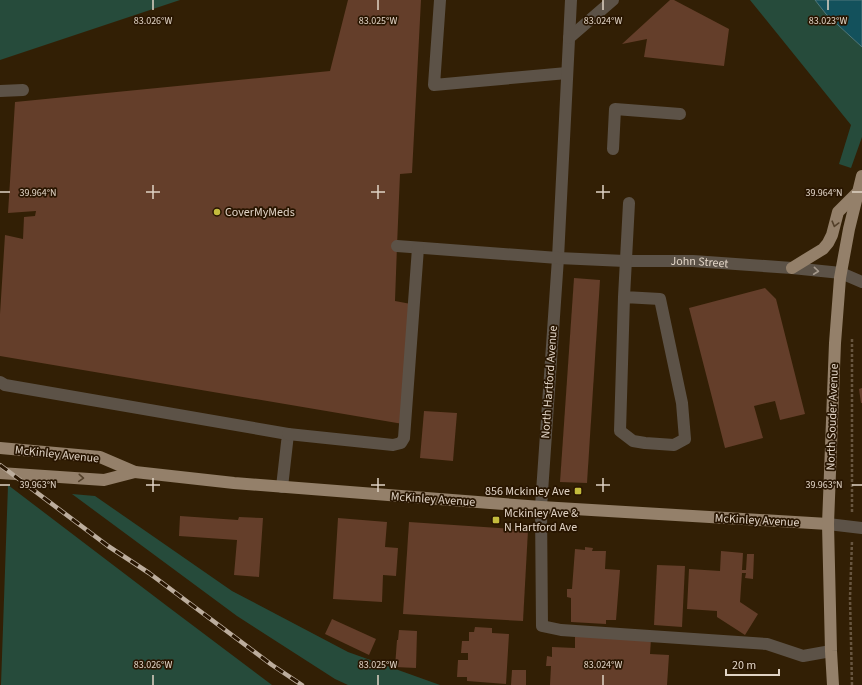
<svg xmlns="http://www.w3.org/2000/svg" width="862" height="685" font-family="'Source Sans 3',sans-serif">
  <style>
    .green { fill: #264b3b }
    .water { fill: #13515c; stroke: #50787c }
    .building { fill: #643e2a }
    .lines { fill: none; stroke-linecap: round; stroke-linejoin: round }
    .path { stroke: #67553f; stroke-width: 2.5; stroke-dasharray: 3 2; stroke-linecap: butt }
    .minor { stroke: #5c5247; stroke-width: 12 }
    .major { stroke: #94806a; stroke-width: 12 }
    .rail-casing { stroke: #bcad9d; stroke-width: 4.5 }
    .rail { stroke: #281500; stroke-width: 3; stroke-dasharray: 9; stroke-linecap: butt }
    .oneway { stroke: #53402a }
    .oneway2 { stroke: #a5998c }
    .ticks { fill: none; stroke: #e0d3c5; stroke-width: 1.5 }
    .poi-dot { fill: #c4bc3d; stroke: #281500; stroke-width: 1.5 }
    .labels { text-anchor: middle; stroke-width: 3.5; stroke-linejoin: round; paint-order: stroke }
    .poi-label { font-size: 12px; fill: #e0d3c5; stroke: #281500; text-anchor: start }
    .street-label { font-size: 12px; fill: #e0d3c5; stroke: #281500 }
    .ticks-label { font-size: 10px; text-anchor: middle; fill: #e0d3c5; stroke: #281500; stroke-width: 3.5; stroke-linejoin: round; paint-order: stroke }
  </style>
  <rect width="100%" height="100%" fill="#321f05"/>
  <g class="green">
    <polygon points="0,0 180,0 0,60"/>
    <polygon points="750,0 815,0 826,14 862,47 862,137 851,168 839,164 851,125"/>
    <polygon points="8,485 167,606 272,685 1,685"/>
    <polygon points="72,494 95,496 232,591 348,652 440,685 348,685 335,679 237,616"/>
  </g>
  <polygon class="water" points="815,0 862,0 862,47 826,14"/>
  <g class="building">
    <polygon points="348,0 421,0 412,173 400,174 397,246 395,301 411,304 403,424 0,356 0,314 5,235 23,239 24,217 35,216 36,211 8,213 15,102 330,71"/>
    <polygon points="670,0 674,0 729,29 724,66 644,57 647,39 622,44"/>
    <polygon points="574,278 600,280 587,483 560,482"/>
    <polygon points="765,288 776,299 805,414 780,420 775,401 754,406 763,438 725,448 689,308"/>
    <polygon points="862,388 862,403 861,403 859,389"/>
    <polygon points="424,411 457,413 453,461 420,458"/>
    <polygon points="180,516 238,520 239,517 263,518 259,577 234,575 237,540 179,536"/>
    <polygon points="338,518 387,522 385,547 398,548 396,576 383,575 382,602 333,599"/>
    <polygon points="409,522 528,530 523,621 403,614"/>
    <polygon points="585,547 593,548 592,551 606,551 605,569 620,570 616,620 606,620 606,624 571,622 571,598 567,597 567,589 572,589 575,549 585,550"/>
    <polygon points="721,551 743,553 742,570 746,570 747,554 754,554 753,579 745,578 746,573 742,573 740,602 758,614 745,635 717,617 717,611 687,609 689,569 720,571"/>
    <polygon points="657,565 685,566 682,627 654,625"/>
    <polygon points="332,619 376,639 369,655 325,634"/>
    <polygon points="475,627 492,628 492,633 509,634 506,684 467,681 467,677 457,677 458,660 468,660 468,653 461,653 462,641 469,641 469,632 474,632"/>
    <polygon points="399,630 417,631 416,668 395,667 397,640 398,640"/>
    <polygon points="575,634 651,639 650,654 669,655 667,685 550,685 551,666 546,666 547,656 552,657 552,647 575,648"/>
    <polygon points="512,670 526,670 526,685 511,685"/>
  </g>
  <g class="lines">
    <g class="path">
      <polyline points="852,339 852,512"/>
      <polyline points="852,685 850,598 852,541"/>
    </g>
    <g class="minor">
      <polyline points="440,0 434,85 567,73"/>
      <polyline points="571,0 558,258 541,507 542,626 561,630 767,644 803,656 831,651"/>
      <polyline points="569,38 613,0"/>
      <polyline points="0,91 23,90"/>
      <polyline points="613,149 615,109 680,114"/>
      <path id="s1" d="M 397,246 L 558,258 L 625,261 L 693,261 L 792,268 L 841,273 L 862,282"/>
      <polyline points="624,297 660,299 682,403 685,439 674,445 645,443 633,441 620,431 624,297 629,203"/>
      <polyline points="0,382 5,385 288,434 282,487"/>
      <polyline points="288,434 393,445 401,443 404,438 418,248"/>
      <polyline points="828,524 862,528"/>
    </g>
    <g class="major">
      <polyline points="792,268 823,249 828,243 832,235 838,212 856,194"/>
      <polyline points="0,448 100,457 135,472 234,483 541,507 828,524"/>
      <polyline points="0,473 104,480 135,472"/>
      <polyline points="833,685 831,651 828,524 835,343 840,278 849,229 862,176"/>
    </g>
    <g class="rail-casing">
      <polyline id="rail" points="0,465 108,546 149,573 272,665 302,685"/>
    </g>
    <use href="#rail" class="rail"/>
  </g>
  <defs><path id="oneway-chevron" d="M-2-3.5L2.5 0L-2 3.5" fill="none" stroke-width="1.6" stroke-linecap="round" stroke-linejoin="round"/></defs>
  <g class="oneway">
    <use href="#oneway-chevron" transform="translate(835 224) rotate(105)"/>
    <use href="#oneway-chevron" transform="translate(81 478) rotate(4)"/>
  </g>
  <use class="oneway2" href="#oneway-chevron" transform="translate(816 271) rotate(6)"/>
  <path class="ticks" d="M 153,0 L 153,10M 378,0 L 378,10M 603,0 L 603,10M 828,0 L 828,10M 153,185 L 153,199M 378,185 L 378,199M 603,185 L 603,199M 0,192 L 10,192M 146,192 L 160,192M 371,192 L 385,192M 596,192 L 610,192M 852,192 L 862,192M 153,478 L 153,492M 378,478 L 378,492M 603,478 L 603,492M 0,485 L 10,485M 146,485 L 160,485M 371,485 L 385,485M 596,485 L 610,485M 852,485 L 862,485M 153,675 L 153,685M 378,675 L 378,685M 603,675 L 603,685"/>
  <g class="poi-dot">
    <circle cx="217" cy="212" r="4"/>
    <rect x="574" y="487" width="8" height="8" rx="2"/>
    <rect x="492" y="516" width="8" height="8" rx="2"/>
  </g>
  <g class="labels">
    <g class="poi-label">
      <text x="225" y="216">CoverMyMeds</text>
      <text x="570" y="495" text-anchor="end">856 Mckinley Ave</text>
      <text x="504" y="517">Mckinley Ave &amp;<tspan x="504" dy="14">N Hartford Ave</tspan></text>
    </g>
    <g class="street-label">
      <text dy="4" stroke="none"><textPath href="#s1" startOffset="303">John Street</textPath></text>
      <text transform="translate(549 382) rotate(-86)" y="4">North Hartford Avenue</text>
      <text transform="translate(832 417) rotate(-88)" y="4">North Souder Avenue</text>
      <text transform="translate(57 454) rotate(6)" y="4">McKinley Avenue</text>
      <text transform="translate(433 499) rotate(4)" y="4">McKinley Avenue</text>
      <text transform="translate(757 520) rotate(3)" y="4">McKinley Avenue</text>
    </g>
  </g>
  <g class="ticks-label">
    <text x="153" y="24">83.026°W</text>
    <text x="378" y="24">83.025°W</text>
    <text x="603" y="24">83.024°W</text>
    <text x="828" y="24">83.023°W</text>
    <text x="38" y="196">39.964°N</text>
    <text x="824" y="196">39.964°N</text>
    <text x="38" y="488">39.963°N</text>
    <text x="824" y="488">39.963°N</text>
    <text x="153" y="668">83.026°W</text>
    <text x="378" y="668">83.025°W</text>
    <text x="603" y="668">83.024°W</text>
  </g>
  <path d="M726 669v6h53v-6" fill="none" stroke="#e0d3c5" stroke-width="2"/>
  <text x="732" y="669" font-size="12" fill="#e0d3c5" stroke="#281500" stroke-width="3" paint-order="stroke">20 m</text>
</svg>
